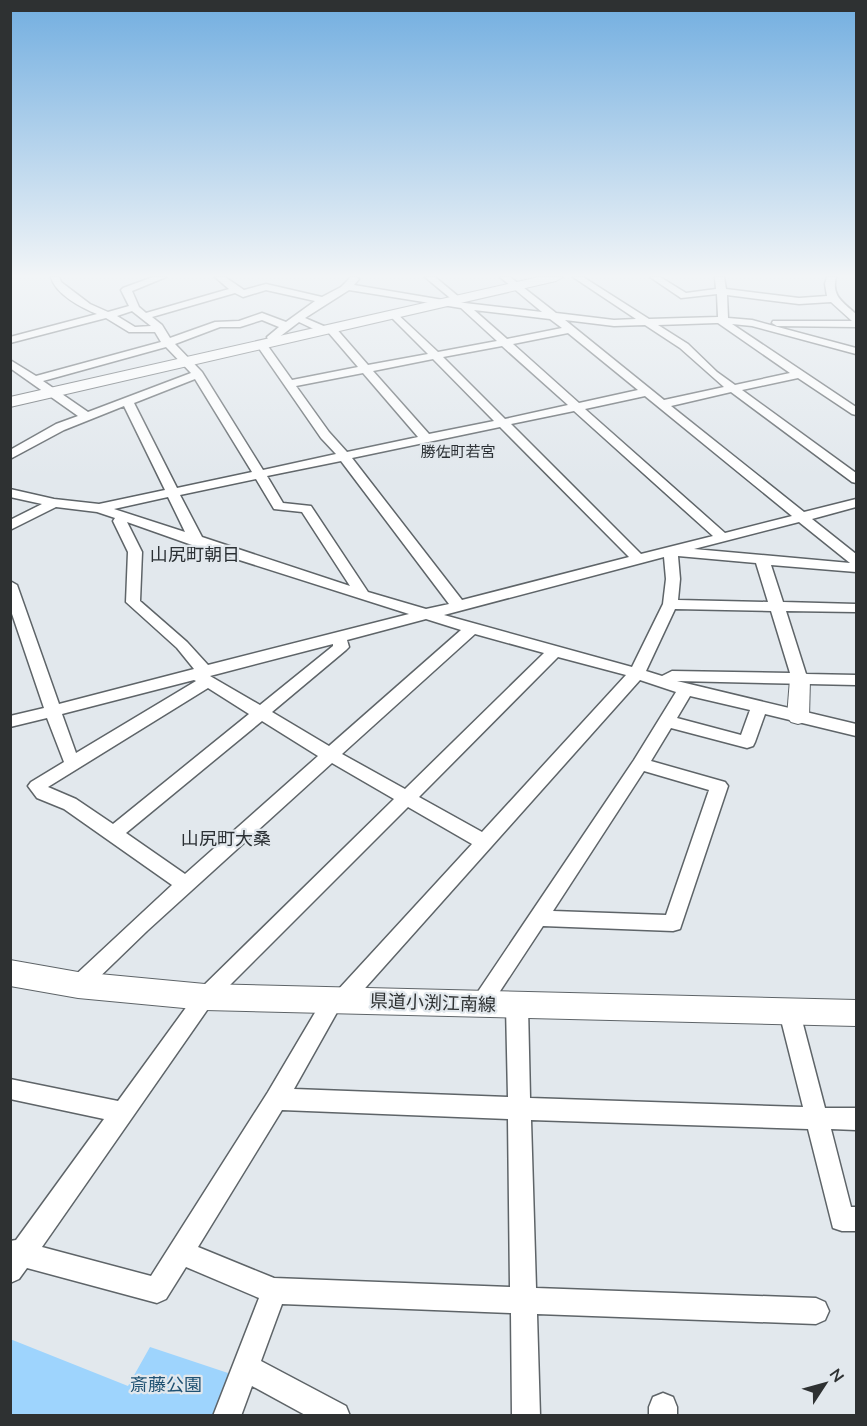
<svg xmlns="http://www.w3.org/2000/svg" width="867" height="1426" font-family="Mulish,'Noto Sans JP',sans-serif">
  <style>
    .green { fill: #9ed4fd }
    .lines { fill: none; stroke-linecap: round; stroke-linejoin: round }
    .minor-casing { stroke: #5e6468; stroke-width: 3 }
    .tertiary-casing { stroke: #5e6468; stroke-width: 2 }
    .secondary-casing { stroke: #5e6468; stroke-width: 2 }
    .minor { fill: #fff; fill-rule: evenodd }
    .tertiary { fill: #fff; fill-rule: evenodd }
    .secondary { fill: #fff; fill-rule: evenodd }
    .labels { text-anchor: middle; stroke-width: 4.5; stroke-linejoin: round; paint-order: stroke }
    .far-quarter-label { font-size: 15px; fill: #2b3034; stroke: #e2e8ed }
    .quarter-label { font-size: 18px; fill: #2b3034; stroke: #e2e8ed }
    .near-street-label { font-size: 18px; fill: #2e3132; stroke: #e2e8ed }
    .near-park-label { font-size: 18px; fill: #1f5172; stroke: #e2e8ed }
  </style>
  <rect width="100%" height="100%" fill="#e2e8ed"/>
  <polygon class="green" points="10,1339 128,1386 150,1347 231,1374 213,1415 11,1415"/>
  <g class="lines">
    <g class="minor-casing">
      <g id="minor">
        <path d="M 51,277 L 59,277 L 61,282 L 90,304 L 108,312 L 129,306 L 121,290 L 123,288 L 153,277 L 166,277 L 132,291 L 139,307 L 146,313 L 229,289 L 215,277 L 225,277 L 244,290 L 266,284 L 322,297 L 341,287 L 351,277 L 356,277 L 359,279 L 354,285 L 455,302 L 425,277 L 435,277 L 459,297 L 461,299 L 456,302 L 542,312 L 500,277 L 510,277 L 556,313 L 614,320 L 636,319 L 573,277 L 583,277 L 649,319 L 718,317 L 717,294 L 681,298 L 650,277 L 660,277 L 686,293 L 716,289 L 715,277 L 724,277 L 726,289 L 799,298 L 827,296 L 825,284 L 827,277 L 836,277 C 831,296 843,302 856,314 L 856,327 L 777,326 L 772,323 L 773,321 L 852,321 L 831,302 L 799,304 L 727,295 L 728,318 L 752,320 L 856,348 L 856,354 L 752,326 L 732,324 L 856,407 L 856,415 L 852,414 L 798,378 L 742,390 L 856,473 L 856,483 L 852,482 L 731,392 L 671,406 L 804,512 L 856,499 L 856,507 L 812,519 L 856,554 L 856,572 L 771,565 L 783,602 L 856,604 L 856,612 L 786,611 L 806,674 L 856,675 L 856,685 L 677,681 L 856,724 L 856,736 L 765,714 L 755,742 L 753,746 L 747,748 L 671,728 L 651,761 L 725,782 L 728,786 L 680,929 L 673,931 L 543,926 L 487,1011 L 480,1014 L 473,1011 L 469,1005 L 473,999 L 634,760 L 676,692 L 640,680 L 350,1005 L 340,1007 L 294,1089 L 508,1097 L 506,1006 L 509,1000 L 517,997 L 525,1000 L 528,1006 L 530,1098 L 803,1107 L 779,1012 L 782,1005 L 790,1003 L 798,1005 L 825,1108 L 856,1108 L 856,1130 L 831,1129 L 851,1207 L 856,1207 L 856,1231 L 842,1231 L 833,1228 L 808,1129 L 531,1120 L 536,1288 L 816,1298 L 825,1302 L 829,1311 L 825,1320 L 816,1324 L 537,1314 L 540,1416 L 512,1416 L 511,1313 L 282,1304 L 261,1361 L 346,1406 L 350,1416 L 307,1416 L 252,1386 L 241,1416 L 213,1416 L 259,1298 L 186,1267 L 166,1299 L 157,1303 L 27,1268 L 19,1279 L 10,1283 L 10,1241 L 16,1240 L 104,1119 L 10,1099 L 10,1079 L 118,1101 L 198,991 L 394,799 L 332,763 L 147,931 L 85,991 L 78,994 L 71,991 L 68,985 L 71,979 L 172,885 L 64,809 L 37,798 L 28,786 L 31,782 L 64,762 L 47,718 L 10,727 L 10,716 L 44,708 L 10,608 L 10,581 L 17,585 L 59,704 L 194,669 L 177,648 L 126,602 L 128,552 L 113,521 L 115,518 L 97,512 L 56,507 L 10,530 L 10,520 L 42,504 L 10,497 L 10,489 L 54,499 L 99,504 L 165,490 L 124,406 L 64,430 L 10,459 L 10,450 L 56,424 L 78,416 L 10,368 L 10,360 L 36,376 L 161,342 L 155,332 L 129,332 L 106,318 L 10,343 L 10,337 L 97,314 C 82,308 55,294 51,277 ZM 266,290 L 315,301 L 286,322 L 262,313 L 239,321 L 215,322 L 170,338 L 162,325 L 152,317 L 235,293 L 243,297 ZM 349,290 L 461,308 L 497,341 L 438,352 L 394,311 L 390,312 L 390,316 L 428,354 L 368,365 L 334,326 L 326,327 L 305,318 ZM 474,310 L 550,319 L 562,328 L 507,339 ZM 132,311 L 151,326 L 135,327 L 117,316 ZM 262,320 L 279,327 L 267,337 L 270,344 L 278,344 L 278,338 L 299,322 L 320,332 L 328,332 L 358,367 L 292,380 L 265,342 L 256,344 L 321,438 L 336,454 L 263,470 L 202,372 L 175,344 L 220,327 L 240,327 ZM 565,320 L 614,326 L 645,325 L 680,348 L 724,387 L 664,400 ZM 716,323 L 718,323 L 790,373 L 735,385 L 717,372 L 688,344 L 658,325 ZM 568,333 L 638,390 L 579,403 L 513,344 ZM 502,346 L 568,405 L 505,419 L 443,357 ZM 166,347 L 191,373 L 88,412 L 43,381 ZM 433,359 L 494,421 L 429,434 L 373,371 ZM 363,373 L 418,437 L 347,452 L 329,432 L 296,386 ZM 195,379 L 252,472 L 177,488 L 134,403 ZM 645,396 L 792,516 L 725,533 L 585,409 ZM 574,411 L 713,536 L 641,554 L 511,424 ZM 500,427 L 629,557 L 462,600 L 352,458 ZM 341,461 L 449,604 L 426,609 L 368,592 L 311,506 L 283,503 L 267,476 ZM 256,479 L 274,509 L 302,512 L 350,586 L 202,537 L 180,495 ZM 168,497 L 185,532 L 114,509 ZM 127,522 L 192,545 L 409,614 L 208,665 L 187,642 L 140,601 L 142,552 ZM 799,522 L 850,563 L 694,549 ZM 678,556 L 756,563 L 768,602 L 678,600 L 680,579 ZM 664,557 L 666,579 L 663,604 L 632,667 L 444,615 ZM 675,609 L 771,611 L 790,673 L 672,671 L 662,676 L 646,671 ZM 426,619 L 461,630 L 329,746 L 272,712 L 346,650 L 349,647 L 347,640 ZM 475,634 L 544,653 L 405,789 L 342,754 ZM 333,644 L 333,646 L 260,705 L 210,676 ZM 558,657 L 626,675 L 482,832 L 419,797 ZM 194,680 L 196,681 L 76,753 L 62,714 ZM 208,688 L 249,714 L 113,824 L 76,799 L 48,787 ZM 690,696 L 750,710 L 741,735 L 677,718 ZM 262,721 L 318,756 L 185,874 L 126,833 ZM 644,771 L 709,790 L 666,915 L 553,911 ZM 408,807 L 472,844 L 336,992 L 326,994 L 268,1092 L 151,1276 L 42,1247 L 212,1003 ZM 282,1110 L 508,1119 L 510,1287 L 274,1278 L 198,1247 Z"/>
        <polygon points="663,1393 673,1397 677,1407 677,1416 649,1416 649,1407 653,1397"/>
      </g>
    </g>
    <g class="tertiary-casing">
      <polygon id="tertiary" points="800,672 807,674 810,679 809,717 805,722 798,724 791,722 787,717 790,679 793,674"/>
    </g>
    <g class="secondary-casing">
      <g id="secondary">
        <polygon points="539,277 563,277 556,281 10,407 10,397"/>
        <polygon points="10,960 78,972 205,984 856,1000 856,1026 205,1010 78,998 10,986"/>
      </g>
    </g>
    <use href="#minor" class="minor"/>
    <use href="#tertiary" class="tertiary"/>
    <use href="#secondary" class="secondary"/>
  </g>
  <linearGradient id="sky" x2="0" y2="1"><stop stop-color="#72aee0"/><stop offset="0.58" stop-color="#f2f5f7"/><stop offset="1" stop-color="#f2f5f7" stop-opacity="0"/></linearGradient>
  <rect width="867" height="476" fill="url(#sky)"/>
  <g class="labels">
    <g class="far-quarter-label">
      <text x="458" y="457">勝佐町若宮</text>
    </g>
    <g class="quarter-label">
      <text x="195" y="561">山尻町朝日</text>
      <text x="226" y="845">山尻町大桑</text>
    </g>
    <g class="near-street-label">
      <text transform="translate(433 1003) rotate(2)" y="6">県道小渕江南線</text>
    </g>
    <g class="near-park-label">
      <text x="166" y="1391">斎藤公園</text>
    </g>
  </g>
  <rect width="867" height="1426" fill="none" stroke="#2e3132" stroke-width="24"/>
  <g transform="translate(825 1384) rotate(54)" stroke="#e2e8ed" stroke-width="4.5" paint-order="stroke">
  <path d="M0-4.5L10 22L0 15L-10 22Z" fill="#2e3132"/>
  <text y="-9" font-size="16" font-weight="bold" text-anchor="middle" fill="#2e3132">N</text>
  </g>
</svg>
